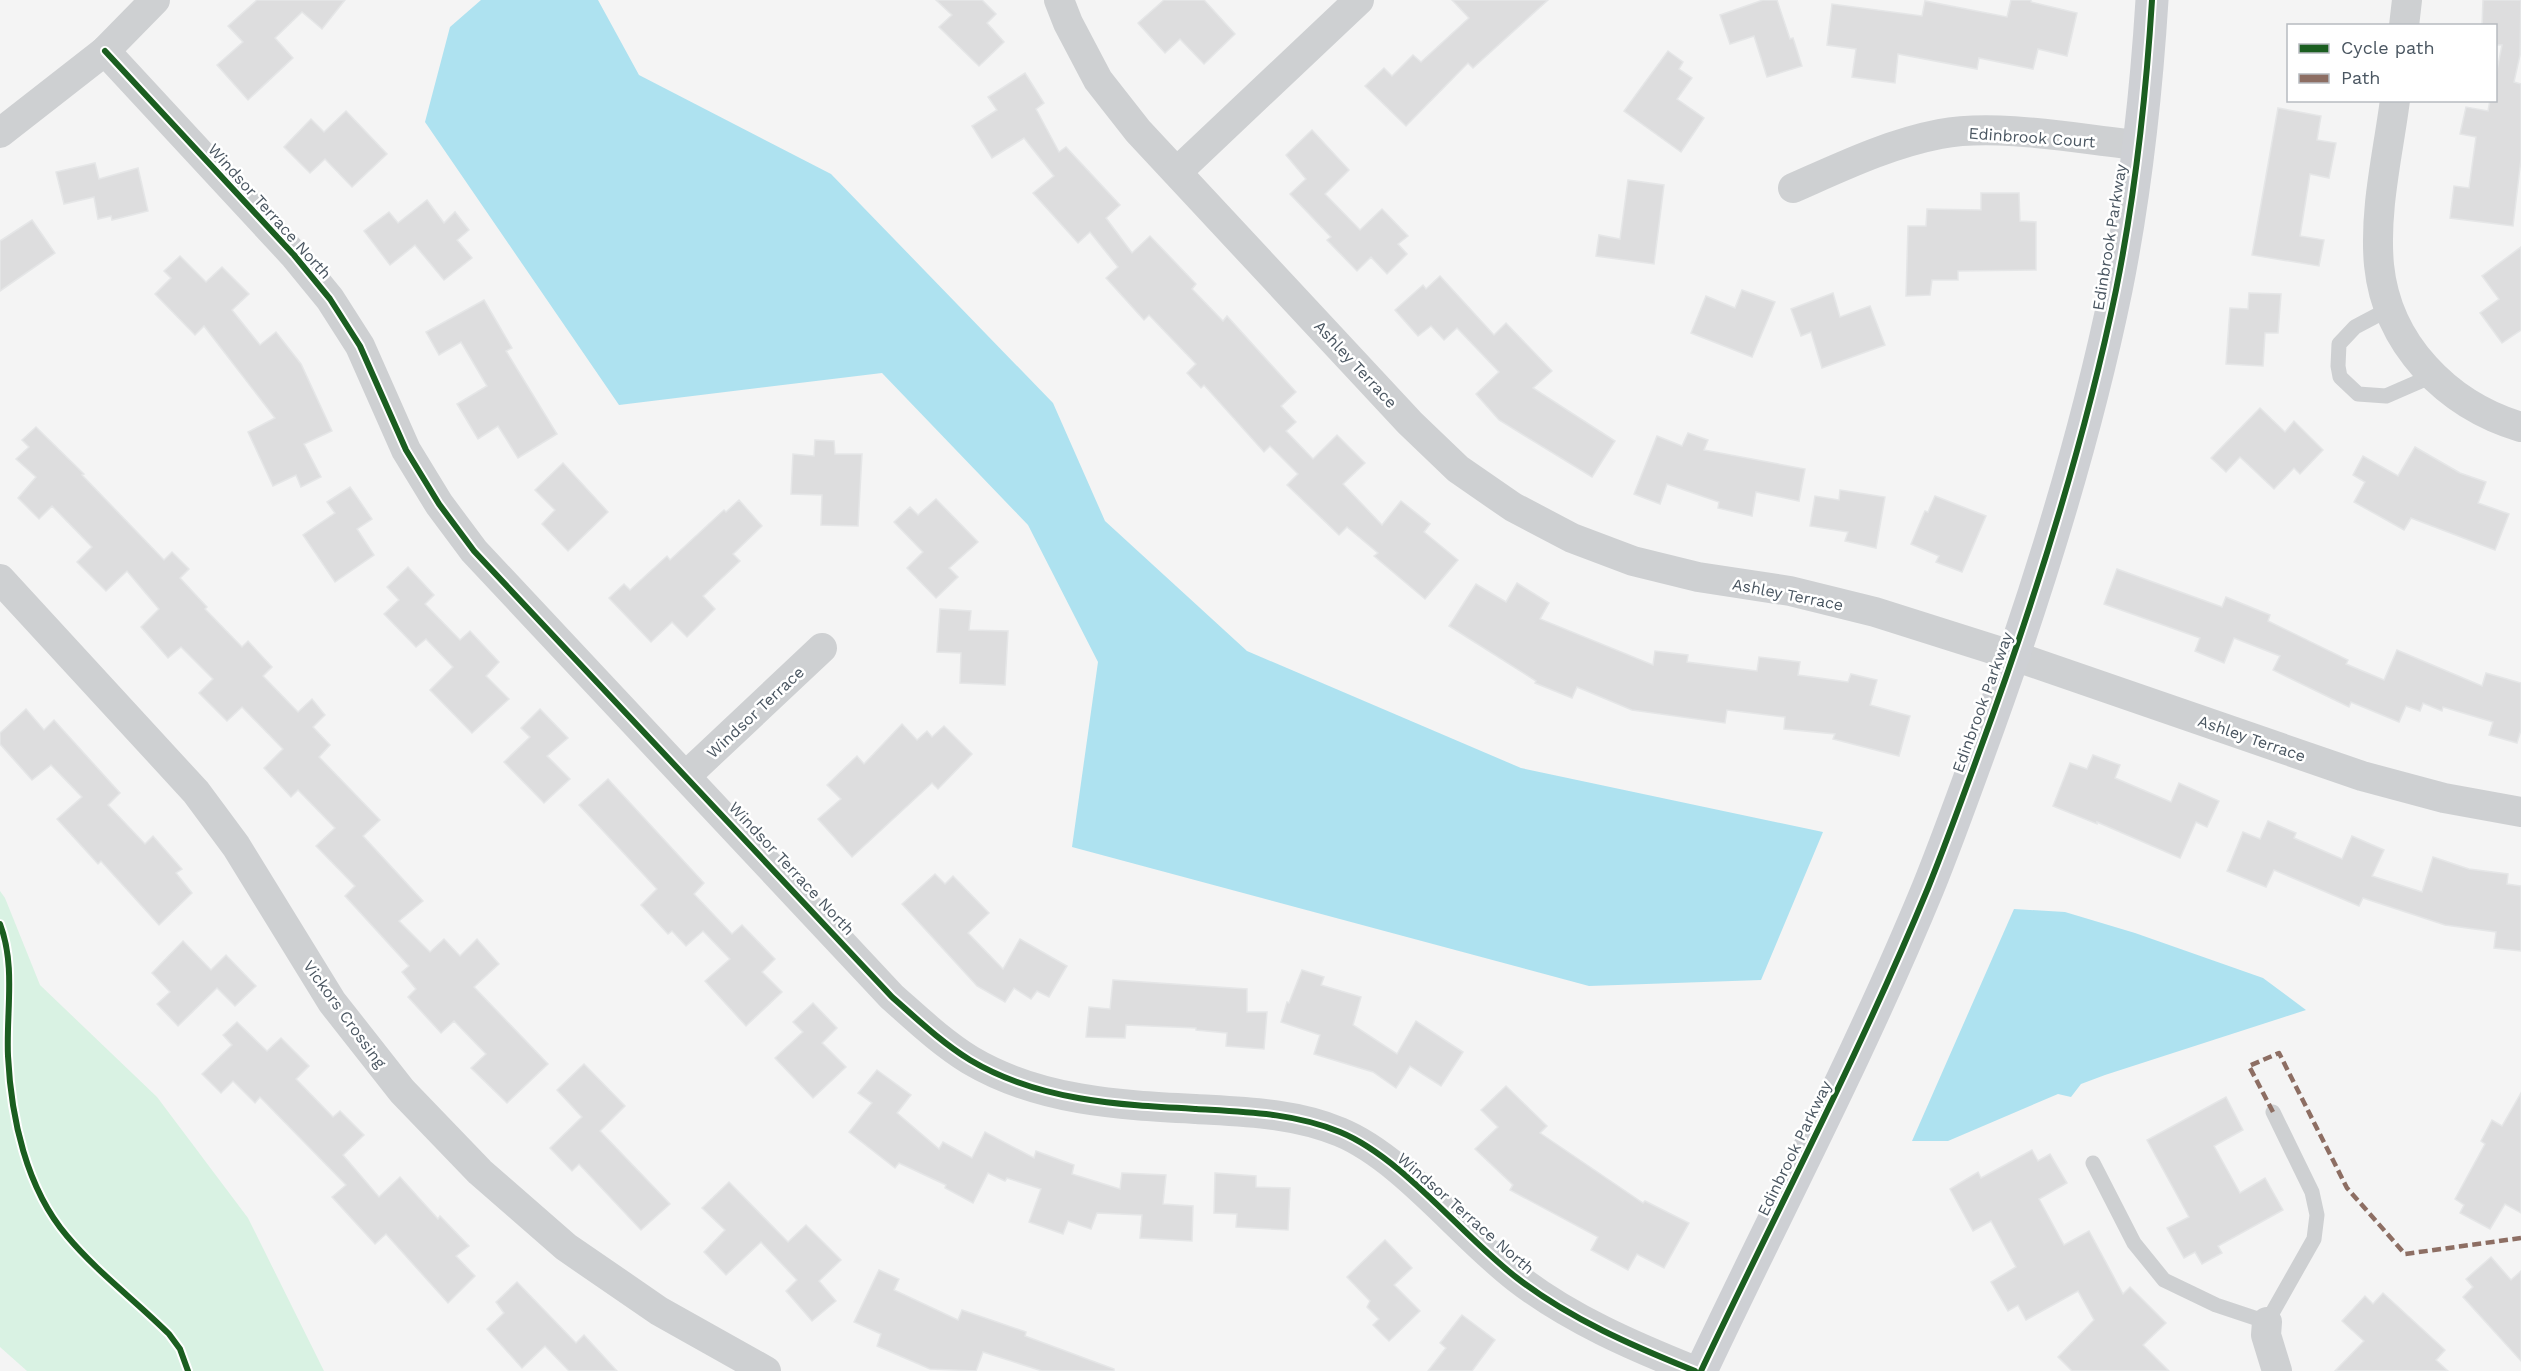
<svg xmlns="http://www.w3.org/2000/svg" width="2521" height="1371" font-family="'Work Sans',sans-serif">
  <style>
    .green { fill: #d9f2e3 }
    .water { fill: #aee2f0 }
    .building { fill: #ddddde; stroke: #e5e6e7; stroke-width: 1.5 }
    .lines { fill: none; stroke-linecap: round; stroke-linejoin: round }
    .lane { stroke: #ced0d2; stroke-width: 15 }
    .street { stroke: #ced0d2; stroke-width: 30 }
    .secondary { stroke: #ced0d4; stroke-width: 33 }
    .quiet { stroke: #8d6e63; stroke-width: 4.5; stroke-dasharray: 9 4.5; stroke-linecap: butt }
    .cycleway-casing { stroke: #fff; stroke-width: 10 }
    .cycleway { stroke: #1b5e20; stroke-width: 6 }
    .labels { text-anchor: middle; stroke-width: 5; stroke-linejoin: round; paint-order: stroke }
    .street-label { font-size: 16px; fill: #4a5661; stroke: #fff }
  </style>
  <rect width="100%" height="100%" fill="#f4f4f4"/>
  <polygon class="green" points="0,891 5,898 40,985 157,1097 248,1218 324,1371 27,1371 0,1347"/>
  <g class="water">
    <polygon points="481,0 598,0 639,75 831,174 1053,403 1105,521 1247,651 1521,768 1823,832 1761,980 1589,986 1072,847 1098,662 1028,525 882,373 619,405 425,122 450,27"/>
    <polygon points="2014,909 2065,912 2135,933 2263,978 2306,1010 2105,1075 2081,1084 2071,1097 2058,1094 1948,1141 1912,1141"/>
  </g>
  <g class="building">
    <polygon points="257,0 345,0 322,29 302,12 275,38 293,58 248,100 217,65 243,42 228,26"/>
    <polygon points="936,0 982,0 996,14 987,23 1004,42 979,66 939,27 952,15"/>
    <polygon points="1164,0 1204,0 1235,34 1204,64 1180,39 1165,53 1138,23"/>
    <polygon points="1452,0 1548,0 1473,68 1468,63 1406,126 1365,86 1384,68 1392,76 1413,55 1421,62 1469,18"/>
    <polygon points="1763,0 1777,0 1790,39 1793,38 1802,66 1767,77 1754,36 1730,44 1720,15"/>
    <polygon points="2011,0 2031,0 2031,2 2077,13 2067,56 2038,49 2033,69 1979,58 1977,69 1898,54 1895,83 1852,77 1856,49 1827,45 1832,4 1922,16 1925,1 2007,17"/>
    <polygon points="2483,0 2521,0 2520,55 2514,82 2521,84 2521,159 2513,226 2450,218 2454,186 2469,188 2476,137 2460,134 2466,107 2488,111 2490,100 2496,100 2496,75 2502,45 2496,45 2496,26 2482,26"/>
    <polygon points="1668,51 1683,62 1679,69 1692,78 1677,99 1704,118 1681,152 1624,111"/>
    <polygon points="1025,73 1044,103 1036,109 1059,152 1066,147 1120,205 1106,218 1132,253 1150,236 1196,284 1192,289 1223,321 1227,316 1296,392 1281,406 1296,422 1286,431 1313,459 1337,435 1365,463 1343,484 1382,525 1401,501 1430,524 1424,532 1458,560 1425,599 1374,556 1378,553 1347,527 1339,535 1287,485 1298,474 1270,446 1264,452 1204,385 1201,388 1187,373 1196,364 1149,315 1144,320 1106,278 1118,267 1090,232 1078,243 1033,193 1054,176 1024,138 992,158 972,126 997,110 988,97"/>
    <polygon points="2278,108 2321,116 2317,140 2336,143 2329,178 2310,174 2300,236 2324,240 2319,266 2252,255"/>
    <polygon points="346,111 387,154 352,187 325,159 310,173 284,147 311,119 324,132"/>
    <polygon points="1312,130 1349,170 1325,194 1360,230 1382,209 1408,236 1398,244 1407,254 1387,274 1371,257 1357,271 1327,240 1331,237 1290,194 1306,179 1286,155"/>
    <polygon points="95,163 99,179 138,168 148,211 112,220 111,216 98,219 94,197 64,204 56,172"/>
    <polygon points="1628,180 1664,185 1654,264 1596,256 1599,235 1620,239"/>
    <polygon points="1981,193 2019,193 2020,221 2036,222 2036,270 1958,271 1958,280 1932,280 1930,295 1906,296 1908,226 1926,226 1927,209 1981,210"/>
    <polygon points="427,200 444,223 455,212 469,230 457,240 472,258 444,280 415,245 390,265 364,231 389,212 398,223"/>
    <polygon points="32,220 55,253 0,291 0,241"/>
    <polygon points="2521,247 2521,330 2502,343 2480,313 2499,299 2482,276"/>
    <polygon points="180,256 206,282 222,267 249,294 232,310 260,345 276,332 301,364 332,431 304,444 321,477 301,487 296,475 273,486 248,432 275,418 204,326 195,335 155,294 171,278 164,271"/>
    <polygon points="1440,276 1494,335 1506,323 1552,371 1533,388 1615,441 1592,477 1499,420 1476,394 1499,372 1457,328 1444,340 1431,326 1418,336 1395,310 1423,285 1426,289"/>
    <polygon points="1742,290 1775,302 1752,357 1691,333 1706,296 1735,308"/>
    <polygon points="1833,293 1840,317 1870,306 1885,345 1822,368 1811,332 1801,336 1791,309"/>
    <polygon points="2249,293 2281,294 2278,333 2265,333 2263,366 2226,364 2230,308 2248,309"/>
    <polygon points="484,300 512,348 506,351 557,434 518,458 498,426 478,439 457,404 487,386 461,342 439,355 426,332"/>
    <polygon points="2260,408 2285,432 2294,421 2323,450 2300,474 2294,468 2274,489 2240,457 2226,472 2211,458"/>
    <polygon points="36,427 84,474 82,475 164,560 172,552 189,569 180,578 207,607 205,609 242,647 248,641 272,667 263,676 298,712 312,699 325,715 313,727 330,745 319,757 380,820 363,836 423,901 399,921 430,952 444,939 460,956 477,939 499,964 474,987 548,1064 507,1103 471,1068 486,1054 454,1021 441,1033 408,997 416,989 402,972 409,966 345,896 355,886 316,846 335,828 298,790 291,797 264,768 283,749 242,707 227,721 199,693 213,679 181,647 168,658 141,627 159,609 127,571 106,591 77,562 92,547 52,506 39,519 18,498 36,477 16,459 29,447 22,440"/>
    <polygon points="1688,433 1708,440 1704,450 1805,469 1799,501 1756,492 1752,516 1718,508 1719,502 1667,484 1660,504 1634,494 1657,436 1682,446"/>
    <polygon points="815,440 834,441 835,454 862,454 858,526 821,525 822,495 791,494 793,454 814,456"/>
    <polygon points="2415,447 2460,473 2486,482 2478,503 2509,514 2495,550 2411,518 2404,530 2354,502 2365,482 2353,475 2363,456 2398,476"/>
    <polygon points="563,463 608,512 568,551 542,524 555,510 535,490"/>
    <polygon points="350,487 372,519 357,529 374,555 335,582 303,535 335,513 327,502"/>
    <polygon points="1840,490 1885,497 1876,548 1845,541 1848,532 1810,526 1815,496 1839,500"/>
    <polygon points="1935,496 1986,516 1962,572 1936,562 1939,556 1911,544 1925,511 1928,512"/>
    <polygon points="936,499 978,542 949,568 958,577 936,598 907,568 923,552 894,522 910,507 918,515"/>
    <polygon points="739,500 762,526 733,554 740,561 703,596 715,609 687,637 672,622 651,642 609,598 624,584 630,590 667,556 670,560 724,510 726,512"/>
    <polygon points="408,567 434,595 425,604 460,640 470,631 499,662 486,676 509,699 472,733 430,690 453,667 426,639 416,647 384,614 399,600 387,587"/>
    <polygon points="2117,569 2222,607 2226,597 2270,615 2268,621 2348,660 2346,664 2384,680 2397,650 2482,686 2486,673 2521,683 2521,730 2517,743 2489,735 2493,722 2443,707 2442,711 2423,703 2420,711 2406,706 2399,722 2351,702 2349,707 2273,670 2280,656 2234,638 2224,663 2195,651 2200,638 2104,604"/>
    <polygon points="1517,583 1549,603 1540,619 1653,665 1655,651 1688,655 1687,662 1757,671 1759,657 1800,662 1798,675 1848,682 1851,674 1877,680 1870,705 1910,716 1899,756 1833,739 1835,734 1784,729 1785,717 1727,710 1725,723 1632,710 1577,687 1572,698 1535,683 1536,681 1449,626 1476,584 1506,602"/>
    <polygon points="940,609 971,611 969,630 1008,631 1005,685 960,683 961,653 937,652"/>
    <polygon points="26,709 44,730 54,720 120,793 108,805 145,844 153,836 182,869 176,873 192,893 159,925 101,861 98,864 57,819 82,797 51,765 32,780 0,744 0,733"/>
    <polygon points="540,709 568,738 547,756 570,779 544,803 504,762 530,737 521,728"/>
    <polygon points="902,724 917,740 927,731 932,737 944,726 972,754 938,789 932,783 852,857 818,819 841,799 827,785 857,756 864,764"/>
    <polygon points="2093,755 2120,765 2115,778 2171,802 2179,783 2219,801 2207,827 2196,822 2180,858 2097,822 2097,824 2053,806 2070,763 2087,769"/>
    <polygon points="608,779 704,883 694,894 732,934 742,925 775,959 762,972 782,992 746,1026 705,981 730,959 703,931 686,946 672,931 668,934 641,905 657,889 579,805"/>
    <polygon points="2268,821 2296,833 2294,838 2342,859 2352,836 2384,850 2372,876 2422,892 2433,857 2469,869 2508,874 2507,884 2521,886 2521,951 2494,948 2496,932 2445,925 2363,898 2359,906 2274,870 2266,887 2227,871 2243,832 2260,839"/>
    <polygon points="935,874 945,884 953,876 989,913 968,933 1003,969 1020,939 1067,966 1049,997 1037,991 1031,999 1014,988 1005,1002 977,986 902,904"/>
    <polygon points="183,941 211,970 226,955 256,986 235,1006 217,988 178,1026 157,1004 170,992 152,973"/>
    <polygon points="1302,970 1324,977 1321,985 1361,997 1353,1025 1397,1054 1416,1021 1463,1052 1441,1086 1410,1066 1396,1088 1373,1072 1314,1054 1320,1035 1281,1022 1287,1002 1289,1003"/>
    <polygon points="1113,980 1247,989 1247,1012 1267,1012 1264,1049 1226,1046 1227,1033 1196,1030 1196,1028 1126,1025 1125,1038 1086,1037 1089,1007 1110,1009"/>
    <polygon points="813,1003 837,1028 822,1043 846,1067 813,1098 775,1058 803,1032 793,1022"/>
    <polygon points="237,1022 267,1051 281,1038 309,1066 296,1079 333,1117 340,1111 364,1135 343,1155 379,1197 400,1177 438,1219 440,1216 469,1246 456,1256 475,1276 448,1303 386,1234 375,1244 332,1197 346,1185 260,1097 255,1103 233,1081 221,1093 202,1074 232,1045 223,1035"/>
    <polygon points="584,1064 625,1106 600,1131 670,1204 641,1230 579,1164 572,1171 550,1148 582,1117 557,1090"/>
    <polygon points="877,1070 911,1095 897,1113 939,1149 943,1142 972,1158 985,1132 1034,1158 1036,1151 1074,1165 1072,1174 1120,1189 1122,1173 1166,1175 1163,1204 1193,1206 1192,1241 1140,1238 1142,1215 1097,1213 1091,1229 1068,1221 1063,1234 1029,1222 1041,1189 1007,1178 1005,1181 988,1173 973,1203 945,1188 946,1185 899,1163 895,1168 849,1132 872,1103 858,1093"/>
    <polygon points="1506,1086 1547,1126 1540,1133 1643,1203 1645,1201 1689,1223 1664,1268 1637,1254 1628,1270 1591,1250 1598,1237 1510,1190 1513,1185 1475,1149 1498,1127 1481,1110"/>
    <polygon points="2521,1093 2521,1213 2505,1204 2490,1229 2460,1213 2464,1205 2455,1199 2485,1144 2481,1141 2492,1120 2502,1126"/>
    <polygon points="2226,1097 2243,1130 2214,1146 2240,1193 2265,1178 2283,1210 2218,1246 2222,1253 2202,1264 2195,1252 2184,1258 2167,1228 2189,1217 2147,1140"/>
    <polygon points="2032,1150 2038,1161 2050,1154 2067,1183 2039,1199 2064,1245 2089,1231 2123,1294 2130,1287 2166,1323 2143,1345 2169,1371 2072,1371 2058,1357 2094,1320 2078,1291 2026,1320 2018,1305 2008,1311 1991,1282 2016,1267 1991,1221 1973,1231 1950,1189 1978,1172 1981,1178"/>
    <polygon points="1215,1173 1256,1176 1256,1187 1290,1188 1288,1230 1236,1227 1237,1214 1214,1213"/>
    <polygon points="729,1182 788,1242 806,1225 841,1260 819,1281 836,1301 812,1321 786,1291 797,1280 761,1242 726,1275 704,1252 725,1230 702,1208"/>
    <polygon points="1385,1240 1412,1268 1394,1285 1420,1311 1389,1341 1373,1325 1379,1319 1367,1307 1370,1301 1347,1277"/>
    <polygon points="2491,1257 2511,1280 2521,1271 2521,1361 2463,1297 2473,1287 2466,1279"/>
    <polygon points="879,1270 899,1279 894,1290 958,1320 962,1310 1026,1332 1025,1336 1114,1369 1114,1371 1042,1371 983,1352 976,1371 930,1369 877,1346 881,1334 854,1322"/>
    <polygon points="517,1282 576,1343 584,1335 617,1371 569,1371 545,1346 522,1368 487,1329 504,1313 496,1302"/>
    <polygon points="2383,1293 2445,1350 2436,1360 2448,1371 2335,1371 2364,1341 2342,1321 2365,1296 2373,1304"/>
    <polygon points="1462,1315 1495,1340 1472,1371 1428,1371 1446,1348 1440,1343"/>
  </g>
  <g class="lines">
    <g class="lane">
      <polyline points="2389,309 2355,327 2339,344 2338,366 2340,377 2358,394 2386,396 2432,376"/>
      <polyline points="2093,1163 2134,1243 2164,1280 2216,1305 2267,1322 2314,1239 2317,1215 2312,1192 2273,1112"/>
    </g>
    <g class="street">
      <polyline points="1059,0 1068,23 1098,80 1138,131 1410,423 1458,469 1513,507 1572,538 1633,561 1698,577 1790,591 1875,612 2014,656 2362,776 2444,798 2521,812"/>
      <polyline points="2404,26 2407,0"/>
      <path d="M 105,51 L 294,255 L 330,299 L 360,346 L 406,450 L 439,504 L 474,551 L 892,997 C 917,1019 941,1042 970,1060 C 1039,1101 1119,1105 1196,1109 C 1246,1112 1294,1113 1340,1132 C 1403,1158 1462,1236 1517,1278 C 1570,1319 1633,1346 1695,1371"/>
      <path d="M 2395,100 C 2388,154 2374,210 2379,265 C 2387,344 2447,405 2521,427"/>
      <polyline points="0,133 105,51 155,0"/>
      <polyline points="1177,172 1359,0"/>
      <path d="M 1793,188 C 1841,167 1888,144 1940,134 C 1997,123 2079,139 2138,145"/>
      <polyline points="0,579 196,792 236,846 332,1002 402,1091 480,1172 566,1247 659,1311 766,1371"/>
      <polyline points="687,775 822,648"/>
      <polyline points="2267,1322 2266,1335 2277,1371"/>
    </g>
    <path class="secondary" d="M 1701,1371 C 1777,1210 1860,1053 1928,888 C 1945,846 1961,802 1977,758 C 2033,606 2083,450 2116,290 C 2135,195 2146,96 2152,0"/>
    <polyline class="quiet" points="2273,1112 2249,1066 2279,1053 2347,1188 2405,1254 2521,1238"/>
    <g class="cycleway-casing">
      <g id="cycleway">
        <path d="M 105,51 L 294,255 L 330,299 L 360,346 L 406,450 L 439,504 L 474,551 L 892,997 C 917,1019 941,1042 970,1060 C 1039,1101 1119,1105 1196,1109 C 1246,1112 1294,1113 1340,1132 C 1403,1158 1462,1236 1517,1278 C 1570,1319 1633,1346 1695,1371"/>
        <path d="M 0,924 C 16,966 6,1012 8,1056 C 11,1117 26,1188 67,1236 C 97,1272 136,1301 169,1334 L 180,1349 L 188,1371"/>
        <path d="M 1701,1371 C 1777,1210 1860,1053 1928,888 C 1945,846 1961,802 1977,758 C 2033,606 2083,450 2116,290 C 2135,195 2146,96 2152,0"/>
      </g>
    </g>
    <use href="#cycleway" class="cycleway"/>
  </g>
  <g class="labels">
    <g class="street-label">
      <text transform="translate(2032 137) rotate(4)" y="6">Edinbrook Court</text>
      <text transform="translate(270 211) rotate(48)" y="6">Windsor Terrace North</text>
      <text transform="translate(2109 237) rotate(-81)" y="6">Edinbrook Parkway</text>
      <text transform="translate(1356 364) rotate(47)" y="6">Ashley Terrace</text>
      <text transform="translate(1788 594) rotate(11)" y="6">Ashley Terrace</text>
      <text transform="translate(1982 702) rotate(-70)" y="6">Edinbrook Parkway</text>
      <text transform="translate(755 712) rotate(-43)" y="6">Windsor Terrace</text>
      <text transform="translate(2252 738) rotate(19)" y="6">Ashley Terrace</text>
      <text transform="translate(792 868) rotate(47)" y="6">Windsor Terrace North</text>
      <text transform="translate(345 1014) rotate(54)" y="6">Vickors Crossing</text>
      <text transform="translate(1794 1148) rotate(-64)" y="6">Edinbrook Parkway</text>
      <text transform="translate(1466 1213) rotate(41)" y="6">Windsor Terrace North</text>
    </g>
  </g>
  <rect x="2287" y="24" width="210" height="78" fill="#ffffff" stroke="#b7bbc0" stroke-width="1.5"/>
  <rect x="2299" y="44" width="30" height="9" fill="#1b5e20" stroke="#b7bbc0" stroke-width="1.5"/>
  <text x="2341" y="54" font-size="18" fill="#4a5661">Cycle path</text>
  <rect x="2299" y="74" width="30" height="9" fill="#8d6e63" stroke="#b7bbc0" stroke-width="1.5"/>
  <text x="2341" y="84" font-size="18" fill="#4a5661">Path</text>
</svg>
